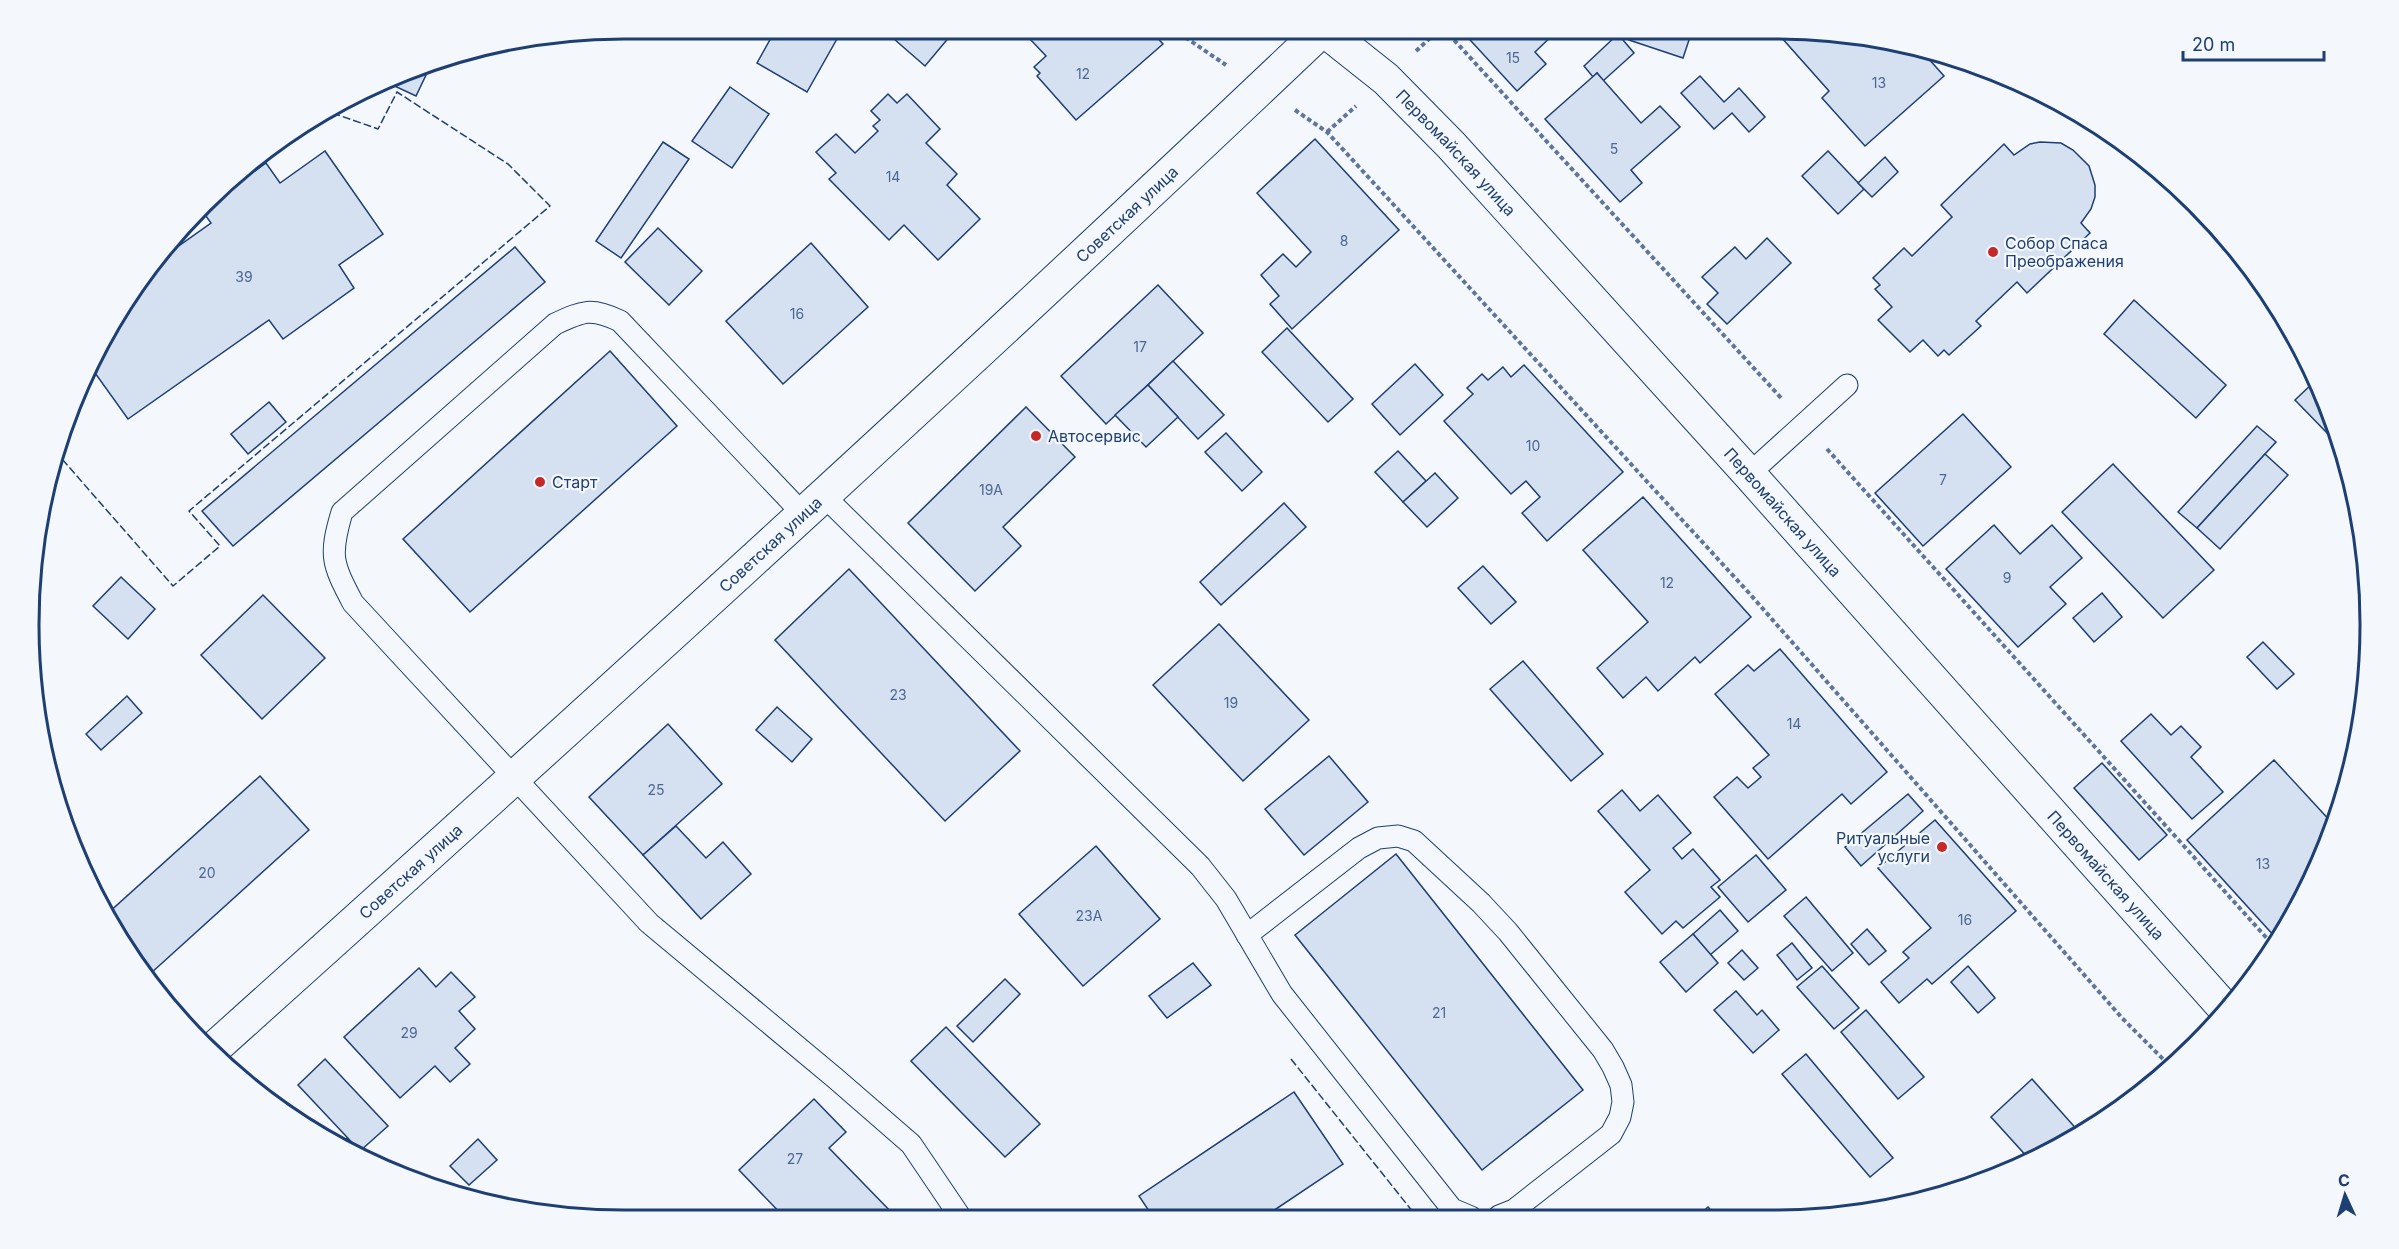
<svg xmlns="http://www.w3.org/2000/svg" width="2399" height="1249" font-family="Inter,sans-serif">
  <style>
    .building { fill: #d5e0f0; stroke: #1d3f73; stroke-width: 1.5 }
    .lines { fill: none; stroke-linecap: round; stroke-linejoin: round }
    .service-casing { stroke: #1d3f73; stroke-width: 23 }
    .minor-casing { stroke: #1d3f73; stroke-width: 35 }
    .primary-casing { stroke: #1d3f73; stroke-width: 35 }
    .path { stroke: #5e769c; stroke-width: 4; stroke-dasharray: 4.5 3; stroke-linecap: butt }
    .service { stroke: #f4f7fb; stroke-width: 21 }
    .minor { stroke: #f4f7fb; stroke-width: 33 }
    .primary { stroke: #f4f7fb; stroke-width: 33 }
    .fence { stroke: #1d3f73; stroke-width: 1.5; stroke-dasharray: 8 3; stroke-linecap: butt }
    .poi-dot { fill: #c62828; stroke: #f4f7fb; stroke-width: 2 }
    .labels { text-anchor: middle; stroke-width: 4.5; stroke-linejoin: round; paint-order: stroke }
    .number-label { font-size: 14px; fill: #4b6792 }
    .street-label { font-size: 16px; fill: #1d3f73; stroke: #f4f7fb }
    .poi-label { font-size: 16px; fill: #1d3f73; stroke: #f4f7fb; text-anchor: start }
    .rim { fill: none; stroke: #1d3f73; stroke-width: 3 }
  </style>
  <rect width="100%" height="100%" fill="#f4f7fb"/>
  <g class="building">
    <polygon points="776,29 842,30 807,92 757,63"/>
    <polygon points="903,29 956,29 925,66 894,39"/>
    <polygon points="1013,29 1149,29 1163,44 1076,120 1037,76 1040,73 1034,67 1046,56 1030,39"/>
    <polygon points="1460,29 1559,29 1535,52 1546,64 1517,91"/>
    <polygon points="1633,30 1679,30 1691,34 1683,58 1629,40"/>
    <polygon points="1789,30 1813,30 1918,47 1944,76 1865,146 1822,98 1829,91 1781,37"/>
    <polygon points="1618,34 1634,53 1603,81 1597,73 1593,77 1584,66"/>
    <polygon points="434,60 430,69 422,65 433,60"/>
    <polygon points="414,69 426,75 416,96 386,82"/>
    <polygon points="1597,73 1641,123 1660,106 1680,127 1631,170 1642,183 1620,202 1545,119"/>
    <polygon points="1700,76 1724,102 1739,88 1765,117 1749,132 1732,113 1714,129 1681,93"/>
    <polygon points="730,87 769,114 732,168 692,141"/>
    <polygon points="888,94 897,103 907,94 940,129 926,143 957,174 947,185 980,219 938,260 904,225 889,240 829,179 836,173 816,152 836,134 855,153 878,131 873,126 880,120 871,111"/>
    <polygon points="1315,139 1399,230 1292,329 1270,304 1279,296 1261,275 1283,254 1296,267 1311,252 1257,193"/>
    <polygon points="663,142 689,159 621,258 596,241"/>
    <polygon points="2040,142 2061,143 2073,150 2089,166 2095,185 2095,197 2091,209 2081,223 2090,233 2027,293 2017,282 1976,321 1981,326 1949,355 1944,350 1938,356 1923,340 1910,352 1878,320 1892,307 1875,289 1880,285 1873,278 1904,248 1912,256 1952,217 1941,205 2004,144 2014,155 2030,144"/>
    <polygon points="325,151 383,234 339,265 354,288 283,339 269,320 128,419 90,366 129,294 149,267 211,223 201,209 266,163 280,183"/>
    <polygon points="1828,151 1864,189 1838,214 1802,176"/>
    <polygon points="1885,157 1898,172 1872,197 1858,183"/>
    <polygon points="2206,216 2223,232 2240,255 2204,218"/>
    <polygon points="658,228 702,271 669,305 625,262"/>
    <polygon points="1767,238 1791,263 1727,324 1707,304 1718,293 1702,277 1735,247 1746,259"/>
    <polygon points="811,243 868,307 783,384 726,321"/>
    <polygon points="515,247 545,282 233,546 202,511"/>
    <polygon points="1158,285 1203,333 1106,424 1061,376"/>
    <polygon points="2134,300 2226,385 2196,418 2104,334"/>
    <polygon points="1287,328 1353,399 1328,422 1262,352"/>
    <polygon points="610,351 677,426 470,612 403,539"/>
    <polygon points="1173,361 1224,415 1198,439 1148,385"/>
    <polygon points="1415,364 1443,395 1400,435 1372,404"/>
    <polygon points="1524,365 1623,472 1547,541 1522,513 1540,497 1526,481 1511,494 1444,421 1473,394 1467,388 1482,374 1488,380 1503,367 1511,377"/>
    <polygon points="2315,381 2336,427 2328,434 2295,400"/>
    <polygon points="1148,385 1178,417 1146,447 1115,415"/>
    <polygon points="269,402 286,422 248,454 231,434"/>
    <polygon points="1026,407 1075,457 1003,527 1021,546 975,591 908,523"/>
    <polygon points="1963,414 2011,467 1923,546 1875,493"/>
    <polygon points="2257,426 2276,442 2197,528 2178,512"/>
    <polygon points="1226,433 1262,472 1242,491 1205,452"/>
    <polygon points="1398,451 1426,481 1403,502 1375,472"/>
    <polygon points="2265,454 2288,475 2220,549 2197,528"/>
    <polygon points="2113,464 2214,570 2163,618 2062,512"/>
    <polygon points="1435,473 1458,498 1427,527 1403,502"/>
    <polygon points="1643,497 1751,617 1700,663 1695,657 1658,691 1646,677 1623,698 1597,668 1648,622 1583,550"/>
    <polygon points="1284,503 1306,527 1221,605 1200,582"/>
    <polygon points="1994,525 2020,554 2052,525 2082,558 2050,587 2066,604 2018,647 1946,569"/>
    <polygon points="1483,566 1516,602 1491,624 1458,588"/>
    <polygon points="849,569 1020,751 945,821 775,640"/>
    <polygon points="121,577 155,609 128,639 93,606"/>
    <polygon points="2102,593 2122,617 2094,642 2073,618"/>
    <polygon points="263,595 325,658 262,719 201,655"/>
    <polygon points="1219,624 1309,720 1243,781 1153,685"/>
    <polygon points="2263,642 2294,674 2277,689 2247,657"/>
    <polygon points="1780,649 1887,772 1851,804 1842,794 1768,859 1714,797 1737,777 1748,788 1761,777 1753,768 1769,755 1715,694 1748,665 1754,671"/>
    <polygon points="1523,661 1603,754 1571,781 1490,689"/>
    <polygon points="127,696 142,713 101,750 86,734"/>
    <polygon points="777,707 812,739 792,762 756,730"/>
    <polygon points="2151,714 2171,735 2181,726 2201,747 2191,757 2223,792 2192,819 2121,741"/>
    <polygon points="668,724 722,784 643,855 589,797"/>
    <polygon points="1329,756 1368,802 1304,855 1265,809"/>
    <polygon points="2274,760 2333,824 2309,888 2276,938 2187,840"/>
    <polygon points="2102,763 2167,835 2139,860 2074,788"/>
    <polygon points="260,776 309,830 150,974 122,943 106,915"/>
    <polygon points="1622,790 1640,811 1658,795 1691,833 1673,848 1682,859 1693,849 1720,880 1711,887 1720,897 1683,928 1676,921 1662,934 1625,892 1650,870 1598,811"/>
    <polygon points="1908,794 1923,811 1861,866 1845,847"/>
    <polygon points="1935,820 2016,911 1932,984 1927,979 1899,1003 1881,982 1909,958 1903,952 1931,928 1878,868"/>
    <polygon points="676,826 706,858 723,842 751,874 701,919 643,855"/>
    <polygon points="1096,846 1160,919 1083,986 1019,914"/>
    <polygon points="1396,854 1583,1090 1482,1170 1295,935"/>
    <polygon points="1756,855 1786,890 1748,922 1718,887"/>
    <polygon points="1806,897 1853,953 1832,971 1784,916"/>
    <polygon points="1720,910 1738,931 1710,955 1693,934"/>
    <polygon points="1867,929 1886,951 1869,965 1851,944"/>
    <polygon points="1693,934 1718,963 1686,992 1660,962"/>
    <polygon points="1792,943 1812,968 1797,980 1777,955"/>
    <polygon points="1742,950 1758,968 1744,980 1728,963"/>
    <polygon points="1193,963 1211,985 1167,1018 1149,996"/>
    <polygon points="1822,966 1859,1008 1834,1029 1797,987"/>
    <polygon points="1968,966 1995,998 1978,1013 1951,982"/>
    <polygon points="419,968 436,987 451,972 475,997 459,1011 475,1029 455,1048 470,1064 450,1082 435,1066 400,1098 344,1037"/>
    <polygon points="1005,979 1020,994 973,1042 957,1026"/>
    <polygon points="1736,991 1757,1015 1762,1010 1779,1030 1753,1053 1714,1010"/>
    <polygon points="1866,1010 1924,1077 1898,1099 1841,1032"/>
    <polygon points="946,1027 1040,1124 1005,1157 911,1061"/>
    <polygon points="1806,1054 1893,1158 1870,1177 1782,1074"/>
    <polygon points="325,1059 388,1126 360,1151 298,1085"/>
    <polygon points="2032,1079 2080,1133 2030,1160 1991,1117"/>
    <polygon points="2147,1082 2148,1083 2120,1107 2119,1107"/>
    <polygon points="1294,1092 1343,1164 1264,1217 1153,1217 1139,1196"/>
    <polygon points="814,1099 846,1132 829,1148 897,1218 786,1219 739,1170"/>
    <polygon points="347,1138 360,1151 356,1156 338,1145"/>
    <polygon points="478,1139 497,1160 469,1185 450,1166"/>
    <polygon points="2013,1162 2018,1167 1997,1177"/>
    <polygon points="1708,1207 1716,1216 1698,1216"/>
  </g>
  <g class="lines">
    <g class="service-casing">
      <g id="service">
        <polyline points="1749,474 1847,385"/>
        <polyline points="823,495 1200,866 1226,899 1282,994 1452,1209 1471,1217"/>
        <path d="M 803,514 L 620,321 C 591,307 583,311 555,324 L 342,512 C 329,556 332,563 353,603 L 649,923 L 835,1078 L 911,1144 L 961,1218"/>
        <polyline points="1247,935 1359,848 1378,838 1398,836 1414,841 1481,903 1508,932 1603,1050 1613,1067 1621,1085 1623,1102 1620,1117 1611,1134 1514,1210 1499,1216"/>
      </g>
    </g>
    <g class="minor-casing">
      <g id="minor">
        <path id="s1" d="M 210,1052 C 584,716 957,377 1322,30"/>
      </g>
    </g>
    <g class="primary-casing">
      <g id="primary">
        <path id="s2" d="M 1323,29 L 1386,79 L 1451,145 L 1749,474 L 2227,1011"/>
      </g>
    </g>
    <g class="path">
      <polyline points="1173,29 1226,65"/>
      <polyline points="1444,29 1782,399"/>
      <polyline points="1416,51 1440,29"/>
      <polyline points="1295,110 1327,132 1749,593 2122,1018 2169,1065"/>
      <polyline points="1327,132 1356,106"/>
      <polyline points="1827,449 2272,944"/>
    </g>
    <use href="#service" class="service"/>
    <use href="#minor" class="minor"/>
    <use href="#primary" class="primary"/>
    <g class="fence">
      <polyline points="55,451 173,586 220,546 189,511 550,206 508,164 397,92 378,129 324,110"/>
      <polyline points="1291,1059 1417,1217"/>
    </g>
  </g>
  <g class="poi-dot">
    <circle cx="1993" cy="252" r="6"/>
    <circle cx="1036" cy="436" r="6"/>
    <circle cx="540" cy="482" r="6"/>
    <circle cx="1942" cy="847" r="6"/>
  </g>
  <g class="labels">
    <g class="number-label">
      <text x="1513" y="63">15</text>
      <text x="1083" y="79">12</text>
      <text x="1879" y="88">13</text>
      <text x="1614" y="154">5</text>
      <text x="893" y="182">14</text>
      <text x="1344" y="246">8</text>
      <text x="244" y="282">39</text>
      <text x="797" y="319">16</text>
      <text x="1140" y="352">17</text>
      <text x="1533" y="451">10</text>
      <text x="1943" y="485">7</text>
      <text x="991" y="495">19А</text>
      <text x="2007" y="583">9</text>
      <text x="1667" y="588">12</text>
      <text x="898" y="700">23</text>
      <text x="1231" y="708">19</text>
      <text x="1794" y="729">14</text>
      <text x="656" y="795">25</text>
      <text x="2263" y="869">13</text>
      <text x="207" y="878">20</text>
      <text x="1089" y="921">23А</text>
      <text x="1965" y="925">16</text>
      <text x="1439" y="1018">21</text>
      <text x="409" y="1038">29</text>
      <text x="795" y="1164">27</text>
    </g>
    <g class="street-label">
      <text dy="6" stroke="none"><textPath href="#s2" startOffset="182">Первомайская улица</textPath></text>
      <text dy="6" stroke="none"><textPath href="#s1" startOffset="1242">Советская улица</textPath></text>
      <text dy="6" stroke="none"><textPath href="#s2" startOffset="668">Первомайская улица</textPath></text>
      <text dy="6" stroke="none"><textPath href="#s1" startOffset="756">Советская улица</textPath></text>
      <text dy="6" stroke="none"><textPath href="#s1" startOffset="270">Советская улица</textPath></text>
      <text dy="6" stroke="none"><textPath href="#s2" startOffset="1154">Первомайская улица</textPath></text>
    </g>
    <g class="poi-label">
      <text x="2005" y="249">Собор Спаса<tspan x="2005" dy="18">Преображения</tspan></text>
      <text x="1048" y="442">Автосервис</text>
      <text x="552" y="488">Старт</text>
      <text x="1930" y="844" text-anchor="end">Ритуальные<tspan x="1930" dy="18">услуги</tspan></text>
    </g>
  </g>
  <path d="M0 0H2399V1249H0ZM624 39H1775A585 585 0 0 1 2360 624V625A585 585 0 0 1 1775 1210H624A585 585 0 0 1 39 625V624A585 585 0 0 1 624 39Z" fill="#f4f7fb" fill-rule="evenodd"/>
  <path class="rim" d="M624 39H1775A585 585 0 0 1 2360 624V625A585 585 0 0 1 1775 1210H624A585 585 0 0 1 39 625V624A585 585 0 0 1 624 39Z"/>
  <g transform="translate(2345 1195) rotate(356)" stroke="#f4f7fb" stroke-width="4.5" paint-order="stroke">
  <path d="M0-4.5L10 22L0 15L-10 22Z" fill="#1d3f73"/>
  <text y="-9" font-size="16" font-weight="bold" text-anchor="middle" fill="#1d3f73">С</text>
  </g>
  <path d="M2183 51v9h141v-9" fill="none" stroke="#1d3f73" stroke-width="3"/>
  <text x="2192" y="51" font-size="18" fill="#1d3f73" stroke="#f4f7fb" stroke-width="4.5" paint-order="stroke">20 m</text>
</svg>
